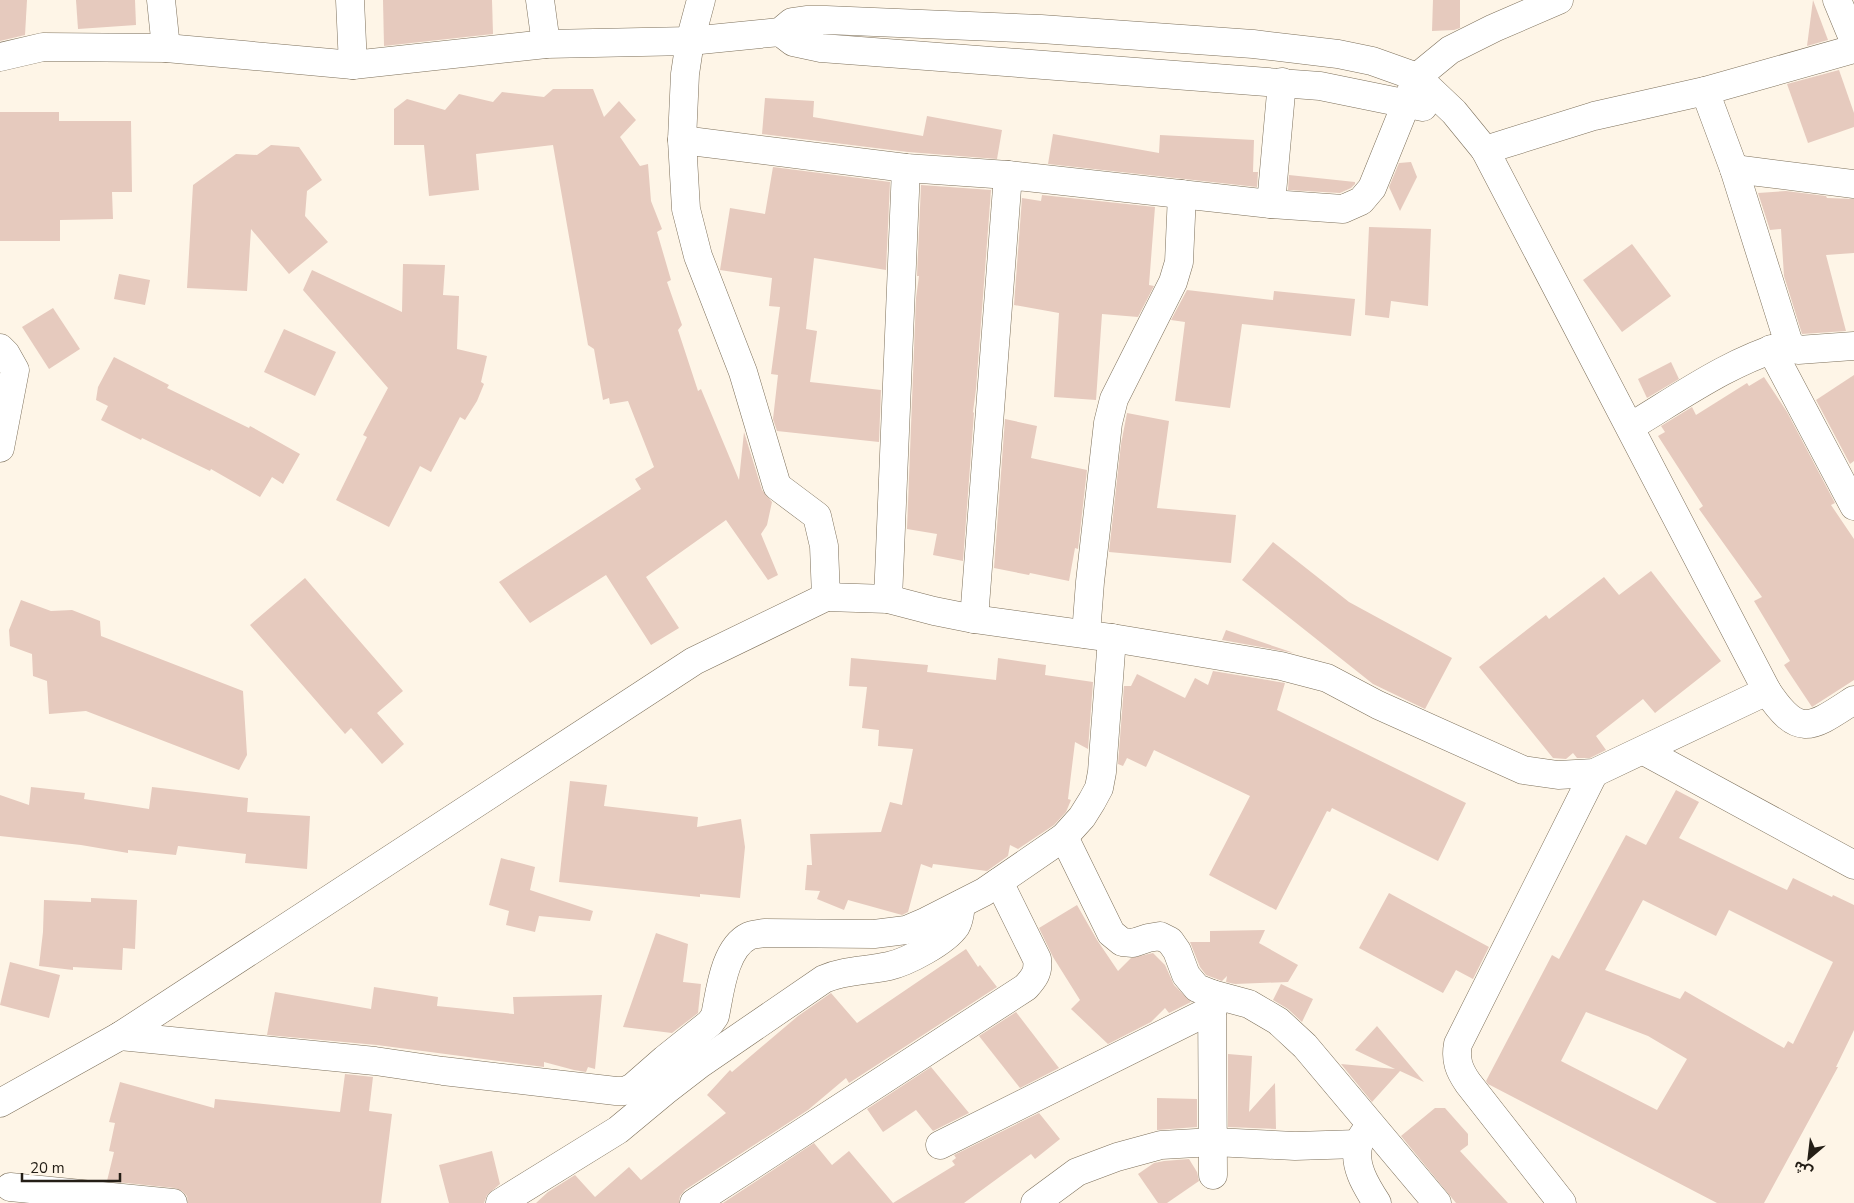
<svg xmlns="http://www.w3.org/2000/svg" width="1854" height="1203" font-family="'Nunito Sans','Noto Sans Arabic',sans-serif">
  <style>
    .building { fill: #e6cabe; fill-rule: evenodd }
    .lines { fill: none; stroke-linecap: round; stroke-linejoin: round }
    .minor-casing { stroke: #7d705b; stroke-width: 29 }
    .minor { stroke: #fff; stroke-width: 28 }
  </style>
  <rect width="100%" height="100%" fill="#fef5e7"/>
  <g class="building">
    <polygon points="0,0 27,0 25,35 0,41"/>
    <polygon points="76,0 135,0 136,25 78,29"/>
    <polygon points="383,0 492,0 493,34 384,46"/>
    <polygon points="1433,0 1460,0 1460,28 1454,30 1432,31"/>
    <polygon points="1813,0 1828,40 1807,46"/>
    <polygon points="1839,70 1854,113 1854,127 1808,143 1787,84"/>
    <polygon points="553,89 593,89 604,117 619,101 636,120 620,137 640,166 648,164 651,201 662,229 657,232 671,280 667,282 682,325 678,330 698,391 701,389 739,480 744,432 762,490 772,502 767,525 761,534 778,575 768,580 726,520 646,577 679,628 651,645 606,575 530,623 499,582 641,489 635,479 654,467 628,401 610,404 609,398 603,400 594,349 588,345 553,145 476,154 479,190 429,196 424,145 394,145 394,109 407,99 445,110 459,94 493,102 502,92 544,97"/>
    <polygon points="765,98 814,101 813,117 923,136 927,116 1002,130 997,159 908,152 762,134"/>
    <polygon points="0,112 59,112 59,121 131,121 132,192 112,192 113,219 60,220 60,241 0,241"/>
    <polygon points="1053,134 1159,153 1160,135 1254,140 1253,172 1258,172 1257,187 1048,164"/>
    <polygon points="271,145 299,147 322,180 307,191 305,216 328,242 289,274 251,229 247,291 187,288 193,185 236,154 257,155"/>
    <polygon points="1411,162 1417,177 1400,211 1389,187 1399,163"/>
    <polygon points="773,167 890,182 886,270 814,258 806,329 817,331 810,382 881,390 879,442 777,431 773,419 778,375 771,374 780,307 769,306 772,278 720,270 730,208 765,214"/>
    <polygon points="1289,175 1355,182 1355,184 1351,188 1340,193 1288,190"/>
    <polygon points="921,185 991,190 976,389 973,412 974,413 963,561 933,555 937,534 907,529 916,298 919,276 917,276"/>
    <polygon points="1786,191 1826,196 1827,198 1854,199 1854,253 1826,255 1846,331 1802,334 1784,276 1781,229 1770,230 1758,193"/>
    <polygon points="1042,195 1155,207 1149,285 1154,286 1138,317 1102,314 1096,400 1054,397 1059,313 1014,305 1022,198 1041,201"/>
    <polygon points="1369,227 1431,229 1428,306 1391,301 1389,318 1365,315"/>
    <polygon points="1632,244 1671,296 1622,332 1583,280"/>
    <polygon points="403,264 445,265 443,295 459,296 457,349 487,356 481,382 484,384 477,401 465,420 460,417 431,472 420,466 389,527 336,500 367,437 363,435 388,388 303,290 312,270 402,312"/>
    <polygon points="119,274 150,280 145,305 114,299"/>
    <polygon points="1187,290 1273,300 1274,291 1355,299 1351,336 1242,324 1230,408 1175,401 1185,322 1171,320"/>
    <polygon points="53,308 80,349 49,369 22,327"/>
    <polygon points="284,329 336,352 315,396 264,372"/>
    <polygon points="114,357 169,385 167,388 249,428 250,426 300,454 283,484 272,477 260,497 211,469 210,471 142,438 141,440 101,420 108,406 96,400 98,387"/>
    <polygon points="1671,362 1679,379 1647,398 1638,379"/>
    <polygon points="1854,375 1854,461 1850,464 1816,400"/>
    <polygon points="1764,377 1787,412 1835,503 1831,505 1854,539 1854,680 1812,707 1784,665 1790,661 1754,601 1762,597 1699,509 1703,506 1658,436 1665,432 1661,426 1692,407 1696,415 1747,383 1749,386"/>
    <polygon points="1127,413 1169,421 1157,508 1236,515 1231,563 1109,552 1121,444"/>
    <polygon points="1005,419 1037,426 1031,458 1087,470 1078,549 1075,548 1069,581 1030,573 1029,575 994,568"/>
    <polygon points="1273,542 1349,602 1452,658 1425,709 1373,684 1242,580"/>
    <polygon points="1651,571 1721,661 1655,713 1643,699 1596,736 1606,750 1590,758 1577,758 1573,753 1566,759 1553,758 1479,667 1546,615 1549,619 1604,577 1619,595"/>
    <polygon points="305,578 403,691 377,713 404,744 382,764 351,728 345,734 250,625"/>
    <polygon points="21,600 51,611 72,610 100,621 101,636 243,691 247,755 239,770 86,711 49,714 47,681 33,676 32,654 10,646 9,630"/>
    <polygon points="1226,630 1294,653 1222,640"/>
    <polygon points="851,658 928,665 927,672 996,680 998,658 1046,665 1045,675 1093,682 1088,749 1075,742 1068,799 1071,800 1066,812 1054,825 1018,849 1010,845 1008,856 987,871 933,864 932,868 921,864 908,912 902,915 848,900 844,910 817,899 820,891 805,890 807,865 812,865 810,834 881,832 890,802 902,805 913,749 878,746 879,730 862,728 867,687 849,686"/>
    <polygon points="1213,671 1285,683 1277,710 1466,803 1438,861 1332,808 1330,812 1327,811 1276,910 1209,875 1250,796 1154,750 1146,767 1127,758 1123,766 1118,764 1124,686 1131,686 1137,674 1185,698 1195,678 1208,685"/>
    <polygon points="570,781 607,785 604,806 698,817 697,827 741,819 745,847 740,898 700,894 700,897 559,882"/>
    <polygon points="31,787 85,793 84,799 149,809 152,787 248,798 247,812 310,816 307,869 245,863 246,854 178,846 176,855 128,850 128,853 81,845 0,836 0,795 29,805"/>
    <path d="M 1676,790 L 1699,802 L 1679,838 L 1787,890 L 1793,878 L 1832,897 L 1833,895 L 1854,905 L 1854,1030 L 1836,1067 L 1838,1067 L 1764,1203 L 1717,1203 L 1488,1084 L 1486,1081 L 1552,955 L 1559,959 L 1626,835 L 1646,845 ZM 1643,900 L 1716,936 L 1729,910 L 1833,962 L 1793,1044 L 1788,1041 L 1784,1048 L 1685,991 L 1680,999 L 1605,970 ZM 1586,1012 L 1648,1036 L 1687,1059 L 1657,1110 L 1561,1061 Z"/>
    <polygon points="501,858 535,867 530,890 593,911 590,921 539,916 535,932 506,925 509,911 489,905"/>
    <polygon points="1389,893 1489,947 1473,979 1456,970 1443,993 1359,948"/>
    <polygon points="91,898 137,900 135,949 123,948 122,970 73,967 73,970 39,966 43,932 44,900 91,902"/>
    <polygon points="1077,905 1097,940 1118,971 1131,958 1153,953 1165,965 1174,985 1191,1002 1169,1013 1165,1008 1151,1022 1108,1044 1071,1009 1080,1000 1053,957 1039,928"/>
    <polygon points="1265,930 1259,943 1298,965 1288,982 1235,984 1226,982 1227,976 1222,981 1206,975 1200,967 1190,942 1210,942 1210,931"/>
    <polygon points="656,933 688,944 683,982 701,984 698,1013 672,1033 623,1027"/>
    <polygon points="966,949 978,967 980,965 997,987 849,1083 846,1078 808,1110 685,1190 680,1196 679,1203 536,1203 548,1192 575,1175 595,1197 629,1167 641,1180 726,1113 707,1095 730,1070 732,1072 798,1016 831,993 857,1023"/>
    <polygon points="10,962 60,975 49,1018 0,1005"/>
    <polygon points="1281,984 1313,999 1302,1022 1288,1009 1273,1000"/>
    <polygon points="374,987 438,997 437,1006 514,1014 513,997 602,995 595,1069 588,1067 586,1072 574,1070 544,1062 544,1067 377,1045 267,1035 275,992 371,1009"/>
    <polygon points="1016,1012 1059,1068 1020,1088 979,1036"/>
    <polygon points="1377,1026 1424,1082 1400,1071 1372,1102 1341,1064 1395,1069 1355,1050"/>
    <polygon points="1228,1054 1252,1056 1249,1112 1275,1083 1276,1129 1228,1127"/>
    <polygon points="931,1067 969,1113 933,1131 916,1110 883,1132 867,1109"/>
    <polygon points="345,1074 373,1077 369,1111 392,1114 381,1203 188,1203 187,1196 182,1191 175,1188 107,1181 114,1152 109,1151 115,1123 109,1122 120,1082 214,1108 215,1099 340,1112"/>
    <polygon points="1157,1098 1197,1099 1197,1127 1157,1130"/>
    <polygon points="1435,1108 1445,1108 1468,1134 1468,1145 1460,1151 1508,1203 1456,1203 1401,1136"/>
    <polygon points="1039,1113 1060,1139 1035,1159 1031,1154 964,1203 893,1203 955,1165 952,1161 956,1158 954,1155"/>
    <polygon points="814,1143 832,1165 849,1151 893,1203 723,1203"/>
    <polygon points="492,1151 500,1184 487,1195 484,1203 449,1203 439,1165"/>
    <polygon points="1189,1159 1197,1172 1199,1181 1167,1203 1158,1203 1138,1174 1154,1163 1164,1161"/>
  </g>
  <g class="lines">
    <g class="minor-casing">
      <g id="minor">
        <polyline points="161,0 166,48"/>
        <polyline points="350,0 353,65"/>
        <polyline points="540,0 546,44"/>
        <polyline points="1837,0 1854,41"/>
        <polyline points="780,32 793,42 821,48 1320,86 1423,107"/>
        <path d="M 0,57 L 43,47 L 166,48 L 353,65 L 546,44 L 690,41 L 780,32 L 792,22 L 806,20 L 826,20 L 1041,29 L 1253,44 L 1338,54 L 1372,61 L 1417,77 L 1454,112 L 1485,150 L 1767,691 C 1799,739 1811,728 1854,700"/>
        <polyline points="1705,91 1734,169 1789,344"/>
        <polyline points="682,140 906,168 1008,175"/>
        <polyline points="1485,150 1594,116 1705,91 1854,49"/>
        <polyline points="1734,169 1854,184"/>
        <polyline points="1271,204 1282,82"/>
        <polyline points="0,348 6,354 15,370 0,448"/>
        <polyline points="1771,349 1854,506"/>
        <path d="M 1630,427 C 1680,397 1731,360 1789,344 L 1798,350 L 1854,346"/>
        <polyline points="826,597 888,599 934,611 974,619 1112,638 1281,666 1327,678 1378,705 1523,770 1558,775 1594,773 1767,691"/>
        <polyline points="888,599 906,168"/>
        <polyline points="974,619 1008,175 1271,204 1343,209 1361,201 1372,188 1417,77 1450,50 1494,28 1559,0"/>
        <polyline points="1086,634 1090,582 1108,423 1114,399 1173,282 1179,262 1182,194"/>
        <polyline points="1644,751 1854,865"/>
        <polyline points="1064,837 1111,933 1122,942 1133,943 1148,938 1160,936 1170,941 1177,951 1186,975 1197,988 1212,994 1249,1004 1278,1021 1305,1046 1437,1203"/>
        <polyline points="1212,994 1213,1175"/>
        <path d="M 120,1036 L 375,1061 L 443,1071 L 616,1091 L 625,1091 L 633,1087 L 665,1059 L 710,1023 L 715,1016 C 720,992 724,948 749,936 C 753,934 759,934 764,933 L 874,934 L 906,930 L 927,921 L 984,892 L 1064,837 L 1082,817 L 1092,801 L 1099,788 L 1102,772 L 1112,638"/>
        <polyline points="0,1103 120,1036 694,661 826,597 824,546 817,516 777,486 743,372 698,256 686,209 682,140 685,74 690,41 701,0"/>
        <path d="M 1367,1129 C 1364,1133 1361,1138 1359,1143 C 1352,1164 1366,1186 1377,1203"/>
        <polyline points="940,1145 1213,1009"/>
        <polyline points="10,1187 173,1203"/>
        <path d="M 500,1203 L 618,1130 L 665,1091 L 700,1064 L 824,979 C 845,970 867,971 889,966 C 907,962 945,942 956,926 C 960,919 960,912 961,904"/>
        <path d="M 694,1203 L 1026,987 C 1034,978 1039,972 1037,959 L 999,882"/>
        <polyline points="1035,1203 1077,1172 1117,1157 1161,1145 1214,1142 1295,1146 1358,1144"/>
        <path d="M 1562,1203 L 1468,1083 C 1459,1070 1455,1060 1458,1044 L 1594,773"/>
      </g>
    </g>
    <use href="#minor" class="minor"/>
  </g>
  <g transform="translate(1809 1158) rotate(208)" stroke="#fef5e7" stroke-width="4" paint-order="stroke">
  <path d="M0-4L9 19L0 12L-9 19Z" fill="#241e16"/>
  <text y="-8" font-size="14" font-weight="bold" text-anchor="middle" fill="#241e16">ش</text>
  </g>
  <path d="M22 1173v8h98v-8" fill="none" stroke="#241e16" stroke-width="2.5"/>
  <text x="30" y="1173" font-size="15" fill="#241e16" stroke="#fef5e7" stroke-width="4" paint-order="stroke">20 m</text>
</svg>
